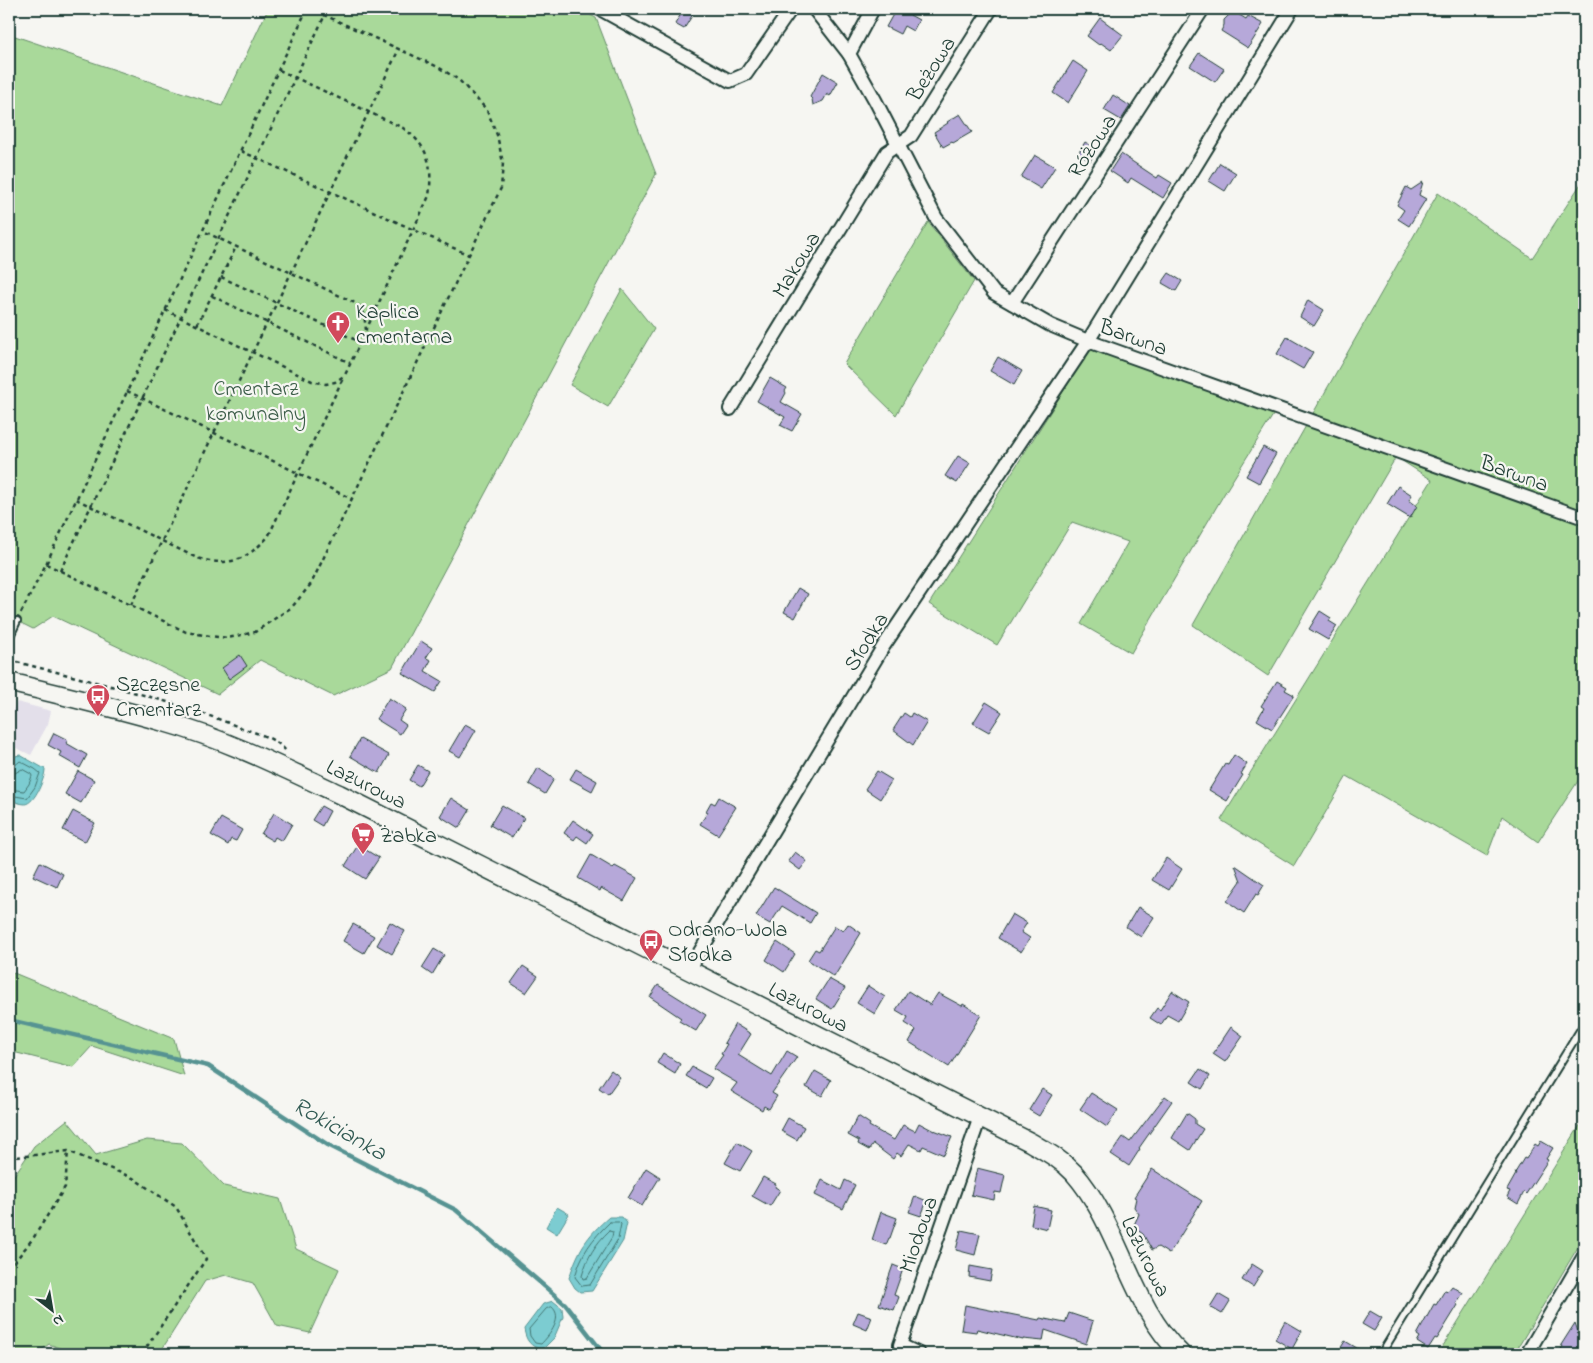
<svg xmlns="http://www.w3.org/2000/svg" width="1593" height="1363" font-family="'Indie Flower',sans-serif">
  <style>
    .built { fill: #e3dfea }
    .green { fill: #a9d99a; stroke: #648b67 }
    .water { fill: #7bccd1; stroke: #569392 }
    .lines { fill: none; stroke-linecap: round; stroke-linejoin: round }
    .shore { stroke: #447673; stroke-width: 1 }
    .stream { stroke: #569392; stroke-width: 4.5 }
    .building { fill: #b6a8d9; stroke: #1f3d34 }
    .lane-casing { stroke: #1f3d34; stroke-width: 10 }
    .street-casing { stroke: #1f3d34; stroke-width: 16 }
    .secondary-casing { stroke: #1f3d34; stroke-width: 21 }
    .path { stroke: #1f3d34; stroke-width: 2.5; stroke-dasharray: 4 4; stroke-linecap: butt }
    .lane { stroke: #f6f6f2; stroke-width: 6 }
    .street { stroke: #f6f6f2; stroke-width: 12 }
    .secondary { stroke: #f6f6f2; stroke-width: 18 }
    .labels { text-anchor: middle; stroke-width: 4.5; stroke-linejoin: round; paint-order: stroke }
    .street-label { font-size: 22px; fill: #1f3d34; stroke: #f6f6f2 }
    .poi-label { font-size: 22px; fill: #1f3d34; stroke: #f6f6f2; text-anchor: start }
    .park-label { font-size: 22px; fill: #3b5c48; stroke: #f6f6f2 }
    .water-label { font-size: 24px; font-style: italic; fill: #315a53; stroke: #f6f6f2 }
  </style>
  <rect width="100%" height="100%" fill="#f6f6f2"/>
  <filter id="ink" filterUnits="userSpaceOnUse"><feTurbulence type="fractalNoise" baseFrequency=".02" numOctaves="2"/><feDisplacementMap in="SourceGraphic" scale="10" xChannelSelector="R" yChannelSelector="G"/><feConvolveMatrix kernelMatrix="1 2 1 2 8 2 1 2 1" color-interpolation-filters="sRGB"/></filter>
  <g filter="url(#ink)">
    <polygon class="built" points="17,702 51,711 48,724 31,755 14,747 9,756 9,717"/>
    <g class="green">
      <polygon points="268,9 579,9 596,18 656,174 392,668 333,696 260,660 218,694 53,616 33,629 9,617 9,34 222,106"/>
      <polygon points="1584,179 1584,776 1582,775 1538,842 1502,816 1487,856 1347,776 1294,866 1221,820 1432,480 1396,457 1268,676 1193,625 1438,193 1532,258"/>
      <polygon points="928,222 974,281 896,415 844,364"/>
      <polygon points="622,289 654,329 608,407 570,385"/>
      <polygon points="1090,349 1174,376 1275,412 1227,489 1131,653 1081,624 1128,542 1072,522 997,645 929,604"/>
      <polygon points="9,971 174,1039 184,1076 92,1046 73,1067 9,1051"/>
      <polygon points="1584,1119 1584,1237 1514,1354 1438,1354"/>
      <polygon points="67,1120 96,1155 147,1140 182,1143 224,1186 280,1199 296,1249 339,1269 310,1333 277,1326 253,1283 226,1275 205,1281 159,1354 75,1354 49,1344 36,1354 9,1354 9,1183 34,1146"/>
    </g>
    <g class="water">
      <path d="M 20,755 L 45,769 C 45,778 35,803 25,804 C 20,804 14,801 9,800 L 9,766 L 15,756 Z"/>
      <polygon points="557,1207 569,1214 557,1234 546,1227"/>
      <path d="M 609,1217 L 622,1217 L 627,1223 L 623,1241 L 592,1291 L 580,1292 L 575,1288 L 569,1278 C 579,1249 586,1237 609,1217 Z"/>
      <path d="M 553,1301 L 562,1308 L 563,1317 L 554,1338 L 542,1350 C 530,1346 526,1341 524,1329 L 543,1304 Z"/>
    </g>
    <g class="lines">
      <g class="shore">
        <polyline points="9,768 13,767 20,761 35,769 40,773 35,787 27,798 9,795"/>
        <polyline points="9,774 15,773 22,769 31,774 32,776 29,784 24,791 9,789"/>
        <path d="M 610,1222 L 619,1222 L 621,1224 L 618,1239 L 590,1285 L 582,1286 L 575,1277 C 581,1254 592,1239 610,1222 Z"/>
        <path d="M 609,1231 L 613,1232 L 612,1237 L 587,1278 L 583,1279 L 582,1276 C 587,1258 595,1244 609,1231 Z"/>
        <path d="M 552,1307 C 564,1317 550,1335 541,1344 L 535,1343 L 530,1336 L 529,1329 L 546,1309 Z"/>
      </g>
      <polyline class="stream" points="9,1020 208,1066 328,1145 456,1210 565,1304 604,1354"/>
    </g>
    <g class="building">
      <polygon points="684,9 696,9 684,29 675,24"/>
      <polygon points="896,9 913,9 910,15 919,20 913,31 904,26 900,34 886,27"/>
      <polygon points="1233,11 1246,19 1248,16 1263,24 1248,48 1221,31 1224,25 1224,20"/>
      <polygon points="1100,18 1123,35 1111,50 1101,43 1099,45 1087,36"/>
      <polygon points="1199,53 1224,69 1215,82 1190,66"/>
      <polygon points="1073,61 1088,71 1068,103 1053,93"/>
      <polygon points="823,73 838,82 830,96 827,94 823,101 813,105 812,99 810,97"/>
      <polygon points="1113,95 1130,106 1121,120 1104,110"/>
      <polygon points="960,114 972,132 953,143 952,142 943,147 934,132 948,123 947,122"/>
      <polygon points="1085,142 1097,149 1090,161 1078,154"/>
      <polygon points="1121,154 1157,178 1159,175 1172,183 1163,198 1131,178 1128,183 1110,171"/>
      <polygon points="1035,155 1055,167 1041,189 1021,177"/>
      <polygon points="1220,163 1236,173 1225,191 1209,181"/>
      <polygon points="1423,182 1419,195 1426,199 1409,226 1398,219 1404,210 1397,205 1406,187 1411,190"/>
      <polygon points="1169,273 1182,281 1176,291 1162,283"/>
      <polygon points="1308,300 1324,310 1314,326 1300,317"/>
      <polygon points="1287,337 1313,352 1303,369 1277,354"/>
      <polygon points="998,357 1022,371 1014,385 990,371"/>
      <polygon points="770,378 787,388 785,391 786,393 781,402 802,414 792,431 780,425 785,417 757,401"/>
      <polygon points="1263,447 1276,454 1259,483 1246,476"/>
      <polygon points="958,456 970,463 957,483 945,476"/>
      <polygon points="1398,486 1412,495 1409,500 1417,506 1410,518 1387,504"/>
      <polygon points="798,588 808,594 795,618 784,612"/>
      <polygon points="1320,611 1331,618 1329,621 1337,626 1328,640 1309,629"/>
      <polygon points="421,641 432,648 426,658 431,660 425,671 442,681 435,692 402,673"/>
      <polygon points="240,655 247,666 229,679 222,668"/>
      <polygon points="1277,681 1287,687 1285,690 1294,695 1272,729 1257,720 1264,708 1261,706"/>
      <polygon points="389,698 406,709 399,720 406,725 400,734 376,719"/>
      <polygon points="986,702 1002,712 989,732 973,723"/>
      <polygon points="904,713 910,717 912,713 927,722 913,745 893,730"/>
      <polygon points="465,724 476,730 460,757 449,751"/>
      <polygon points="54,733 68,740 66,743 87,755 80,768 59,756 61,752 48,745"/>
      <polygon points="360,739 389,755 379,773 350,756"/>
      <polygon points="1234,755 1247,764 1241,774 1243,775 1227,801 1209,790 1225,764 1228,765"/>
      <polygon points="418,765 428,771 419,786 409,780"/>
      <polygon points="538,768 554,779 545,794 529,784"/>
      <polygon points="576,769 597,781 592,791 570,779"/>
      <polygon points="78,771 94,780 81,803 65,794"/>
      <polygon points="877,771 892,780 880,799 865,789"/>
      <polygon points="719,797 736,807 718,835 700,824 708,812 706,811 711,802 715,804"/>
      <polygon points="451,798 470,810 459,828 440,816"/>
      <polygon points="502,805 524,818 512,838 490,825"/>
      <polygon points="321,806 330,811 322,826 312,820"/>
      <polygon points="73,811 95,823 85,842 63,830"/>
      <polygon points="274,813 292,824 282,841 275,837 273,841 261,834"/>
      <polygon points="221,818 242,830 236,841 231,839 228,845 211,835"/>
      <polygon points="573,820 593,834 587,843 577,836 574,840 564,833"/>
      <polygon points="358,845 379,858 365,879 345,866"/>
      <polygon points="795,852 807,861 800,870 788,861"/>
      <polygon points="591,855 613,868 615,866 637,878 624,901 601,888 600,891 578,878"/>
      <polygon points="1166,858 1182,869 1169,890 1152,880"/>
      <polygon points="40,862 63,874 57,887 33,876"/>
      <polygon points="1235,865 1264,885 1258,895 1256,894 1244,913 1227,901 1241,881"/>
      <polygon points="774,887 816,913 810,923 782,906 770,924 756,916"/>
      <polygon points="1138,907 1154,917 1141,937 1126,927"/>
      <polygon points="1012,914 1027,923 1021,932 1030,938 1021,952 998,938"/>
      <polygon points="390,922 405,931 392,954 377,945"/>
      <polygon points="353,924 374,936 364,953 343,941"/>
      <polygon points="848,924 861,933 834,977 808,960 815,949 819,951 835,926 843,931"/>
      <polygon points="777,942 795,954 784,972 766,960"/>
      <polygon points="434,949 444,955 432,975 422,968"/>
      <polygon points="523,966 538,976 526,993 511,983"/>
      <polygon points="829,979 845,988 832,1009 816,999"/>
      <polygon points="658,985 706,1015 696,1031 679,1021 681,1018 650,997"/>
      <polygon points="868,986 885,997 875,1014 857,1003"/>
      <polygon points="908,991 930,1005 938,993 962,1006 963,1004 981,1015 949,1067 909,1042 916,1030 905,1023 908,1017 896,1010"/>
      <polygon points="1172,991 1189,1002 1178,1021 1167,1015 1161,1025 1150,1018 1157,1008 1160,1010"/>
      <polygon points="735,1024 751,1034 738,1055 772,1076 787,1051 797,1057 772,1093 777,1096 769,1109 764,1106 762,1110 731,1091 737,1083 713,1069 723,1055 721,1054 727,1044 724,1043"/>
      <polygon points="1231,1027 1243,1036 1225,1062 1213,1054"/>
      <polygon points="663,1053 680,1064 675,1074 657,1063"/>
      <polygon points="692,1067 712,1078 706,1088 686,1076"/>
      <polygon points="1200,1069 1210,1076 1202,1089 1191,1082"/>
      <polygon points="611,1070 620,1077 608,1094 599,1088"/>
      <polygon points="815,1071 831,1080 822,1096 806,1087"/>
      <polygon points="1042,1089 1052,1095 1039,1116 1029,1110"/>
      <polygon points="1091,1093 1118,1110 1107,1127 1080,1109"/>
      <polygon points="1165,1096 1172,1101 1139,1148 1140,1149 1129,1166 1111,1154 1123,1137 1130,1142"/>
      <polygon points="1187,1113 1195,1119 1195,1124 1203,1129 1190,1150 1172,1138"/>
      <polygon points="858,1116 870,1124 869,1126 894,1140 903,1125 915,1131 919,1123 934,1131 934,1130 952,1137 944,1155 923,1146 921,1150 909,1144 901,1156 897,1153 893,1159 873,1144 869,1150 858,1144 859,1141 848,1135"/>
      <polygon points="788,1118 804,1127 797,1140 781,1131"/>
      <polygon points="1541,1141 1553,1148 1546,1159 1548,1160 1526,1194 1524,1192 1518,1204 1507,1197 1510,1191 1507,1190 1516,1174 1515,1173 1524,1158 1526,1159 1535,1144 1538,1146"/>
      <polygon points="737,1142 752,1151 740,1171 725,1163"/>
      <polygon points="646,1168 660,1177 642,1206 628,1198"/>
      <polygon points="977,1168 1005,1175 1001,1193 995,1192 994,1200 971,1195"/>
      <polygon points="1152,1169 1202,1201 1169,1254 1158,1247 1152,1250 1143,1234 1133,1227 1139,1214 1134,1207 1136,1198 1134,1197"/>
      <polygon points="763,1177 776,1184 775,1187 780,1190 770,1206 752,1196"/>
      <polygon points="822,1180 841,1190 845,1180 855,1185 843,1209 815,1195"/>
      <polygon points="915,1196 927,1201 921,1216 909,1212"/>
      <polygon points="1034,1206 1051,1210 1047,1229 1031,1225"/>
      <polygon points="881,1212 897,1218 890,1238 889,1238 886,1245 872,1240"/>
      <polygon points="961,1230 980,1234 975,1255 956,1250"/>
      <polygon points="1252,1264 1263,1271 1253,1287 1242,1280"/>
      <polygon points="893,1265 903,1269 894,1295 899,1297 894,1310 879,1305"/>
      <polygon points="970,1266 992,1270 990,1281 969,1277"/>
      <polygon points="1452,1286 1463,1293 1456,1304 1458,1305 1437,1339 1435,1338 1428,1349 1417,1342 1420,1337 1417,1335 1434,1304 1436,1305 1445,1290 1448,1291"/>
      <polygon points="1218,1294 1230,1301 1222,1314 1210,1307"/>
      <polygon points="965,1305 1039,1320 1040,1318 1065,1323 1069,1313 1093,1321 1086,1344 1045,1330 1043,1341 1023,1339 1023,1340 977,1329 976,1332 961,1330"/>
      <polygon points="1370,1311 1382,1318 1374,1331 1362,1324"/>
      <polygon points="858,1312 872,1317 867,1330 853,1324"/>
      <polygon points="1285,1321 1302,1331 1292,1349 1275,1339"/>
      <polygon points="1575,1323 1579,1334 1584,1333 1584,1345 1579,1354 1558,1354 1563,1346 1561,1345"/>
      <polygon points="1345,1341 1367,1354 1337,1354"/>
    </g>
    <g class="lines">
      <g class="lane-casing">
        <g id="lane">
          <polyline points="9,638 17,621"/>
          <polyline points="1381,1354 1584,1024"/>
        </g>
      </g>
      <g class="street-casing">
        <g id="street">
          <polyline points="600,9 730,81 746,74 791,9"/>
          <polyline points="814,9 849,54 875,100 936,218 994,293 1050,325 1088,341 1584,518"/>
          <polyline points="849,54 873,9"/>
          <polyline points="1012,303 1203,9"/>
          <polyline points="730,409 887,152 911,136 991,9"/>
          <polyline points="689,970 883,647 1088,341 1292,9"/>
          <polyline points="919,1354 900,1345 980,1117"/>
          <polyline points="1527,1354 1584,1256"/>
        </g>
      </g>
      <g class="secondary-casing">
        <path id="secondary" d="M 9,682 C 60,695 112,707 164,722 C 225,739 282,767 339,794 L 1030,1142 C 1045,1151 1061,1159 1074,1173 C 1120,1225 1130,1306 1181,1354"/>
      </g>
      <g class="path">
        <path d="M 279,70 L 403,128 C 429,146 433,166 429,196 L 367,328"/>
        <polyline points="241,151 469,255"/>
        <polyline points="221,277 360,342"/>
        <polyline points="212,296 350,363"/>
        <polyline points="165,310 312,381 326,384 335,382 345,375 366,330 364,314 359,306 353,302 203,231"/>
        <polyline points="197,325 236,247"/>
        <polyline points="127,391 352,499"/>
        <path d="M 76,499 L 197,558 C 229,567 245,561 268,537 L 344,376"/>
        <polyline points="46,564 186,632 210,636 228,638 255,632 292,607 311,584 501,188 503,163 497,135 487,110 459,80 438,67 311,9"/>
        <polyline points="60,571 325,15"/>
        <polyline points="131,605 399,49"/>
        <polyline points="21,613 46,564 307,9"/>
        <path d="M 9,660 C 86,680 164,697 239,727 C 255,733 275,737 286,751"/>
        <polyline points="9,1158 68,1151 133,1178 176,1207 206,1259 142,1354"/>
        <polyline points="9,1269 34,1237 65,1187 68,1151"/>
      </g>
      <use href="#lane" class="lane"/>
      <use href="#street" class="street"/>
      <use href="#secondary" class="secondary"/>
    </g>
  </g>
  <defs>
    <g id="church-pin" transform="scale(1.25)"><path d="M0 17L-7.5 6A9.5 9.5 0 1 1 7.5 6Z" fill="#d1495b" stroke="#f6f6f2"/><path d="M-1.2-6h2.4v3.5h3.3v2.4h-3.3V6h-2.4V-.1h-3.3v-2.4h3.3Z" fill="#fff"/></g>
    <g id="bus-pin" transform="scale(1.25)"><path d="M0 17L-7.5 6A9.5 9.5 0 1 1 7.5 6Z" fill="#d1495b" stroke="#f6f6f2"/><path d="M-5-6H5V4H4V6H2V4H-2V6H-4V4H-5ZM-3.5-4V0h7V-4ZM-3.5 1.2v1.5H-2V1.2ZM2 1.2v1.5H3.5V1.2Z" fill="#fff"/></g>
    <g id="supermarket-pin" transform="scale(1.25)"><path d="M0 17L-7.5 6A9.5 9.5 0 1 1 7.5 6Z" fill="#d1495b" stroke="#f6f6f2"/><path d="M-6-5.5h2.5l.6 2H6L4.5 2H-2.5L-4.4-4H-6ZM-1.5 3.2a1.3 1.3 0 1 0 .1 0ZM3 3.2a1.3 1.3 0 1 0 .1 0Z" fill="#fff"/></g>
  </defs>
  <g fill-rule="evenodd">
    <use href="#church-pin" x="338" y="323"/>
    <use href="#bus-pin" x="98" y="696"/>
    <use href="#supermarket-pin" x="363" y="834"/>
    <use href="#bus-pin" x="651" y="941"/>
  </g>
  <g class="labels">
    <g class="street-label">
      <text transform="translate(930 68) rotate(-58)" y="8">Beżowa</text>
      <text transform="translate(1091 145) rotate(-57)" y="8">Różowa</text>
      <text transform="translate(795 264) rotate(-59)" y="8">Makowa</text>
      <text transform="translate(1134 336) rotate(20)" y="8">Barwna</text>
      <text transform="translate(1515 472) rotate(20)" y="8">Barwna</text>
      <text transform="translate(865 641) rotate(-58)" y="8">Słodka</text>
      <text transform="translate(367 783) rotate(26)" y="8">Lazurowa</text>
      <text transform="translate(809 1006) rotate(27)" y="8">Lazurowa</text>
      <text transform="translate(917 1234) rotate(-71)" y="8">Miodowa</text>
      <text transform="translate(1147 1256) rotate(64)" y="8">Lazurowa</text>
    </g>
    <g class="poi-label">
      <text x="356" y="318">Kaplica<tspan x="356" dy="25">cmentarna</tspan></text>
      <text x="116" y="691">Szczęsne<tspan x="116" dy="25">Cmentarz</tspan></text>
      <text x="380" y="842">Żabka</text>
      <text x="668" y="936">Odrano-Wola<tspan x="668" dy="25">Słodka</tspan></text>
    </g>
    <g class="park-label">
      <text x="256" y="395">Cmentarz<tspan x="256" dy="25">komunalny</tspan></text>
    </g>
    <g class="water-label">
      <text transform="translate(340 1128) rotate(30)" y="8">Rokicianka</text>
    </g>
  </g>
  <rect width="1593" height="1363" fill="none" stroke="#f6f6f2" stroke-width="30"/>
  <rect x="15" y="15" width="1563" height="1333" fill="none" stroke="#1f3d34" stroke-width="2" filter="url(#ink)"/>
  <g transform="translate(52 1310) rotate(149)" stroke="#f6f6f2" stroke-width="4" paint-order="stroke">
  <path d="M0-4L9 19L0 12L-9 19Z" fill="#1f3d34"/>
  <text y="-8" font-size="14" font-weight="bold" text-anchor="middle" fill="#1f3d34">N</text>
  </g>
</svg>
